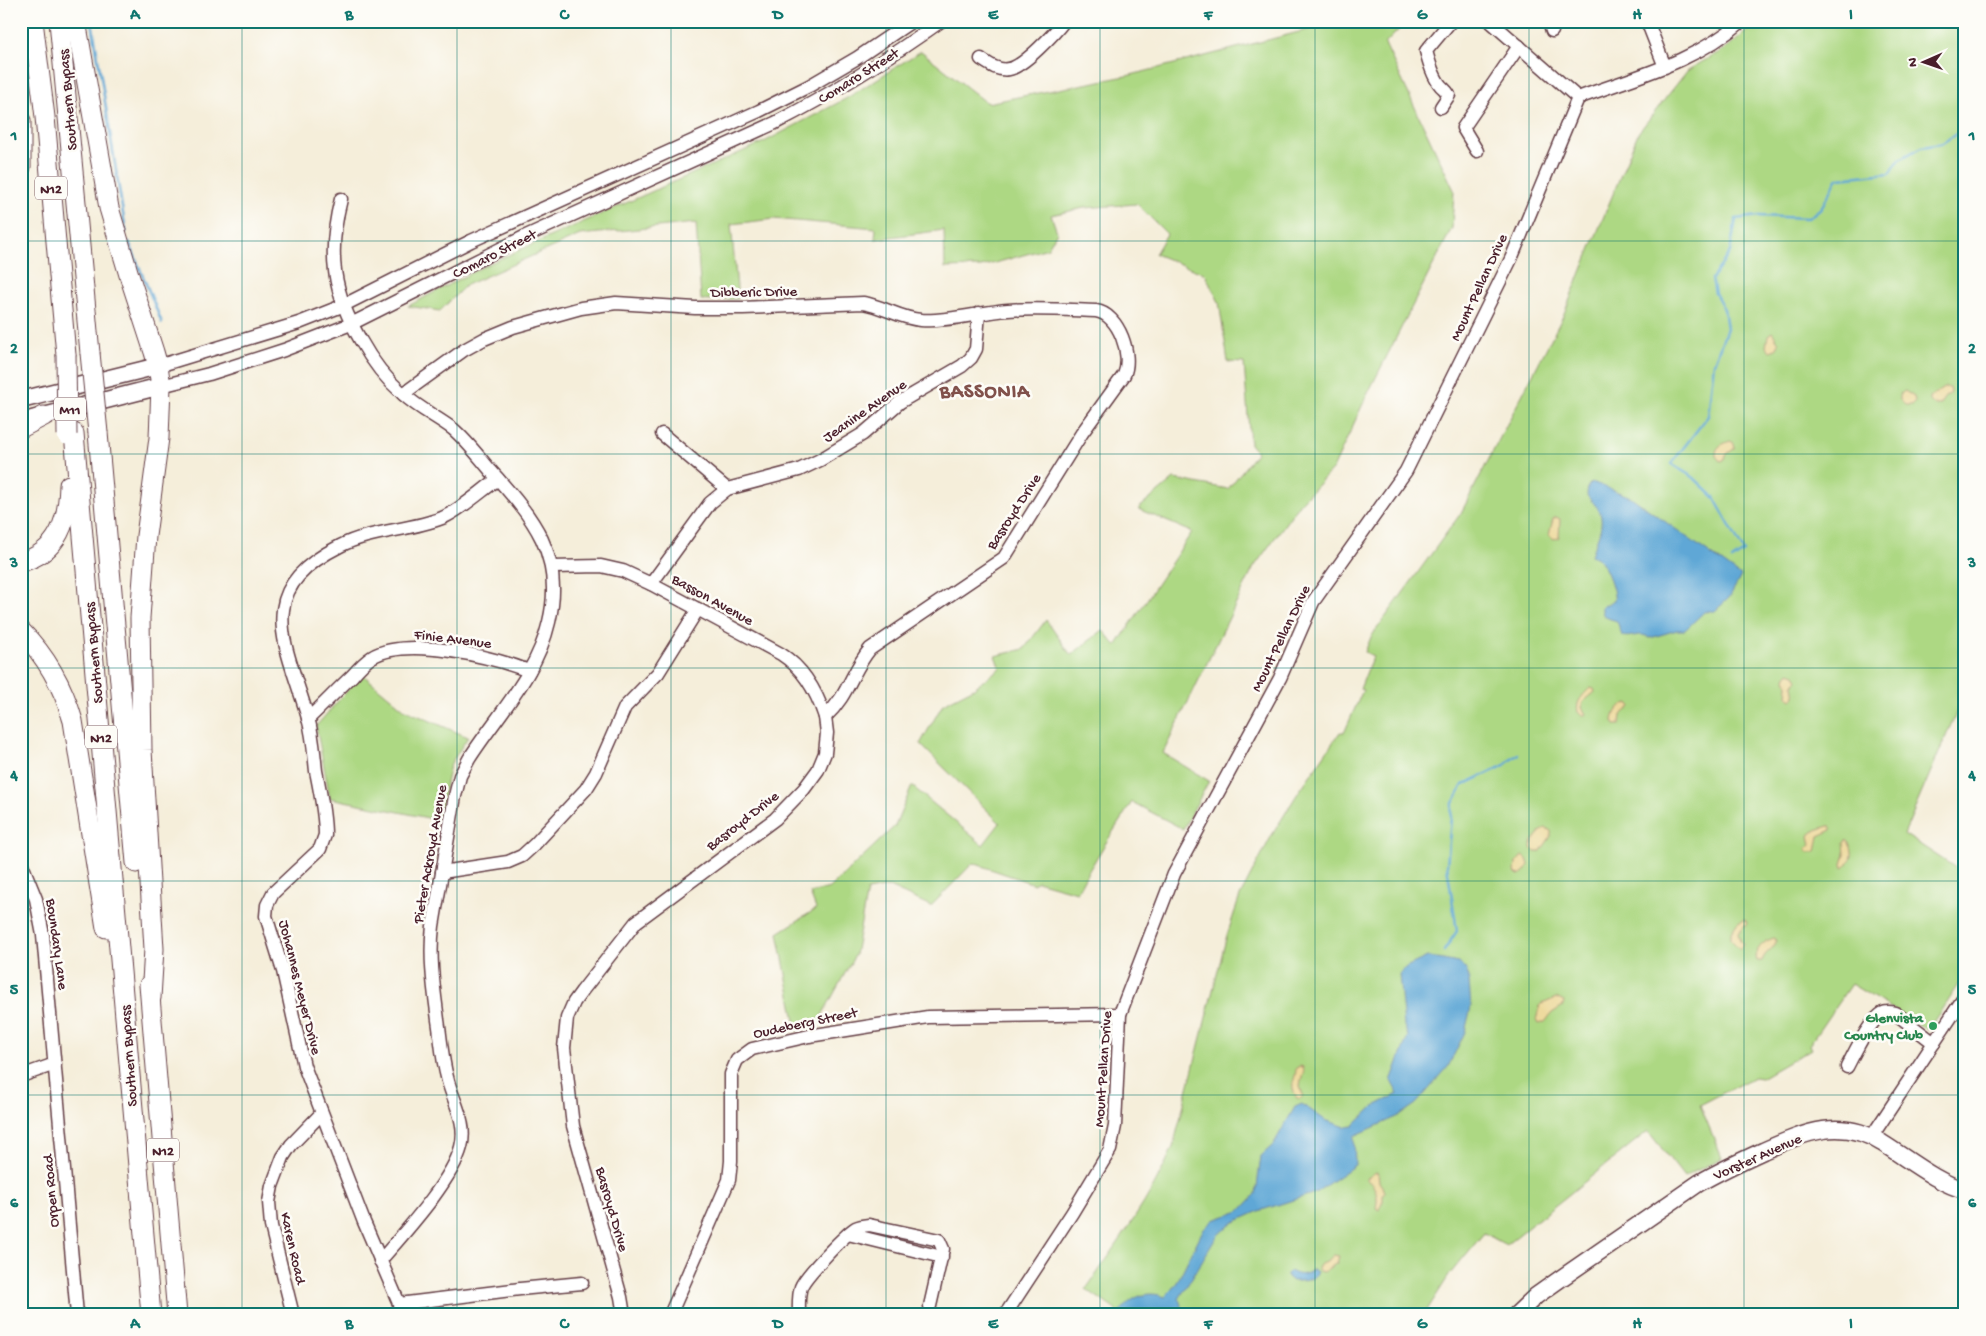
<svg xmlns="http://www.w3.org/2000/svg" width="1986" height="1336" font-family="'Gochi Hand',sans-serif">
  <style>
    .green { fill: #add883; stroke: #7c7c57 }
    .sand { fill: #eeda9e; stroke: #9c7c64 }
    .water { fill: #5fa7d6; stroke: #546380 }
    .lines { fill: none; stroke-linecap: round; stroke-linejoin: round }
    .stream { stroke: #5fa7d6; stroke-width: 2.5 }
    .minor-casing { stroke: #643e45; stroke-width: 15 }
    .major-casing { stroke: #643e45; stroke-width: 19 }
    .highway-casing { stroke: #643e45; stroke-width: 21 }
    .minor { stroke: #fff; stroke-width: 12 }
    .major { stroke: #fff; stroke-width: 16 }
    .highway { stroke: #fff; stroke-width: 19 }
    .highway-bridge-casing { stroke: #643e45; stroke-width: 21; stroke-linecap: butt }
    .highway-bridge { stroke: #fff; stroke-width: 19 }
    .grid { fill: none; stroke: #0f766e; stroke-width: 1; stroke-opacity: 0.55 }
    .leisure-dot { fill: #2e9e5b; stroke: #fdfcf7; stroke-width: 2 }
    .labels { text-anchor: middle; stroke-width: 5; stroke-linejoin: round; paint-order: stroke }
    .shield { fill: #fdfcf7; stroke: #806168; stroke-width: 1 }
    .shield-label { font-size: 14px; font-weight: bold; fill: #4a1f2b }
    .street-label { font-size: 15px; fill: #4a1f2b; stroke: #fdfcf7 }
    .leisure-label { font-size: 15px; font-weight: bold; fill: #27864d; stroke: #fdfcf7; text-anchor: end }
    .district-label { font-size: 20px; font-weight: bold; letter-spacing: 1px; fill: #81514b; stroke: #fdfcf7 }
    .neatline { fill: none; stroke: #0f766e; stroke-width: 2 }
    .grid-label { font-size: 16px; text-anchor: middle; font-weight: bold; fill: #0f766e }
  </style>
  <rect width="100%" height="100%" fill="#fdfcf7"/>
  <filter id="ink" filterUnits="userSpaceOnUse"><feTurbulence type="fractalNoise" baseFrequency=".02" numOctaves="2"/><feDisplacementMap in="SourceGraphic" scale="10" xChannelSelector="R" yChannelSelector="G"/><feConvolveMatrix kernelMatrix="1 2 1 2 8 2 1 2 1" color-interpolation-filters="sRGB"/></filter>
  <filter id="wash" filterUnits="userSpaceOnUse"><feTurbulence type="fractalNoise" baseFrequency=".0096" numOctaves="4" result="noise"/><feDisplacementMap in="SourceGraphic" scale="20" xChannelSelector="R" yChannelSelector="G"/><feGaussianBlur stdDeviation="1.12" result="paint"/><feColorMatrix in="noise" values="0 0 0 0 0 0 0 0 0 0 0 0 0 0 0 0 0 1.4 0 .05"/><feComposite in="paint" operator="in"/></filter>
  <g filter="url(#wash)">
    <rect width="100%" height="100%" fill="#f5eeda"/>
    <g class="green">
      <path d="M 1342,21 L 1407,21 L 1385,44 L 1454,190 L 1452,228 L 1367,395 L 1333,469 L 1300,503 L 1254,567 L 1163,753 L 1209,781 L 1183,829 L 1132,802 C 1113,832 1094,860 1077,892 L 1037,881 L 1034,884 L 973,863 L 931,906 L 889,887 L 867,891 L 855,955 L 820,1019 L 813,1021 L 810,1028 L 797,1031 L 778,933 L 816,909 L 810,893 L 830,888 L 895,826 L 912,786 L 983,845 L 1000,823 L 920,744 L 943,704 L 974,688 L 1000,668 L 995,656 L 1024,649 L 1046,620 L 1071,655 L 1103,630 L 1116,646 L 1192,532 L 1138,509 L 1174,479 L 1228,489 L 1257,452 L 1250,444 L 1244,363 L 1228,362 L 1219,302 L 1205,274 L 1155,254 L 1167,234 L 1137,204 L 1084,208 L 1051,215 L 1057,232 L 1048,248 L 981,267 L 945,268 L 944,230 L 875,239 L 876,228 L 774,219 L 731,224 L 738,299 L 701,300 L 696,223 L 580,235 L 466,285 L 440,311 L 408,306 L 488,264 L 764,142 L 847,98 L 921,51 L 987,103 L 1131,75 Z"/>
      <path d="M 1758,21 L 1965,21 L 1965,692 L 1904,834 L 1965,874 L 1965,974 L 1928,1030 L 1851,984 L 1809,1045 L 1811,1049 L 1761,1078 L 1754,1077 L 1700,1105 L 1722,1158 L 1684,1177 L 1648,1131 L 1506,1245 L 1484,1233 L 1450,1274 L 1424,1315 L 1116,1315 L 1117,1311 L 1086,1289 C 1118,1243 1151,1198 1173,1147 L 1227,935 L 1240,896 L 1272,835 L 1296,796 L 1340,732 L 1344,733 L 1363,690 L 1360,689 L 1373,656 L 1365,652 L 1371,637 L 1461,513 L 1563,316 L 1638,133 L 1688,70 L 1730,46 Z"/>
      <polygon points="362,674 405,710 468,737 450,765 438,820 330,798 316,726"/>
    </g>
    <g class="sand">
      <polygon points="1772,332 1779,343 1776,349 1770,351 1766,347 1768,335"/>
      <polygon points="1945,387 1950,388 1951,393 1945,397 1939,405 1934,405 1930,401 1930,397"/>
      <polygon points="1905,391 1914,397 1915,402 1912,405 1905,405 1900,400 1900,394"/>
      <path d="M 1730,441 L 1734,443 L 1735,448 L 1727,454 L 1724,460 L 1720,461 L 1716,456 C 1715,446 1723,444 1730,441 Z"/>
      <polygon points="1556,517 1560,519 1559,537 1555,539 1551,538 1549,535 1553,519"/>
      <polygon points="1789,672 1795,674 1798,680 1793,685 1795,697 1792,700 1787,696 1788,685 1786,678"/>
      <path d="M 1590,688 L 1594,689 L 1595,692 L 1583,702 L 1582,708 L 1586,714 L 1582,716 L 1578,712 C 1575,702 1583,695 1590,688 Z"/>
      <path d="M 1629,703 L 1631,707 L 1621,715 L 1620,725 L 1615,725 L 1613,721 C 1614,712 1619,704 1629,703 Z"/>
      <polygon points="1828,826 1831,826 1832,830 1819,836 1816,852 1808,852 1806,849 1811,844 1809,836 1816,830"/>
      <path d="M 1546,828 L 1551,831 L 1551,836 L 1540,852 L 1535,852 L 1531,848 C 1531,842 1540,830 1546,828 Z"/>
      <path d="M 1846,840 C 1855,848 1854,862 1843,868 L 1842,864 L 1845,854 L 1844,843 Z"/>
      <polygon points="1522,856 1527,859 1529,865 1522,874 1518,875 1515,872 1516,863"/>
      <polygon points="1745,919 1747,923 1738,933 1740,940 1743,944 1740,949 1731,940 1731,932 1738,922"/>
      <path d="M 1774,938 L 1776,941 C 1774,950 1765,951 1762,961 L 1757,961 C 1753,950 1764,941 1774,938 Z"/>
      <polygon points="1556,998 1564,1002 1563,1006 1552,1013 1545,1022 1538,1024 1536,1020 1540,1005"/>
      <path d="M 1300,1066 L 1303,1067 L 1304,1070 L 1300,1085 L 1303,1096 L 1300,1099 L 1297,1098 C 1288,1084 1296,1081 1296,1068 Z"/>
      <path d="M 1376,1172 L 1378,1173 L 1379,1182 L 1385,1191 L 1383,1195 L 1383,1204 L 1379,1210 L 1376,1208 C 1379,1196 1376,1186 1366,1179 Z"/>
      <polygon points="1333,1255 1339,1256 1337,1263 1323,1272 1319,1271 1317,1268 1318,1265 1329,1261"/>
    </g>
    <g class="water">
      <path d="M 1592,482 L 1631,497 L 1741,576 L 1729,598 L 1715,611 L 1704,612 L 1685,630 L 1677,630 L 1650,638 C 1640,631 1632,639 1622,636 L 1617,621 C 1608,618 1601,618 1602,607 L 1614,600 C 1616,593 1605,563 1598,559 C 1596,557 1593,556 1591,555 C 1595,542 1606,525 1599,511 C 1597,505 1590,501 1587,495 L 1588,486 Z"/>
      <path d="M 1427,957 L 1459,963 L 1466,969 L 1469,981 L 1471,1007 L 1465,1032 L 1448,1067 L 1416,1104 L 1397,1117 L 1354,1136 L 1355,1165 L 1315,1193 L 1259,1211 L 1230,1224 L 1217,1236 L 1179,1299 L 1184,1315 L 1118,1315 C 1129,1298 1146,1289 1165,1297 L 1176,1284 L 1203,1230 L 1213,1220 L 1240,1211 L 1256,1194 L 1261,1156 L 1273,1145 L 1295,1107 L 1302,1104 L 1325,1120 L 1346,1127 L 1353,1126 L 1374,1106 L 1398,1094 L 1391,1081 L 1408,1036 L 1404,1026 L 1399,975 L 1406,967 Z"/>
      <path d="M 1313,1269 L 1317,1272 C 1313,1282 1301,1281 1292,1281 L 1287,1277 L 1287,1274 L 1290,1271 C 1297,1276 1307,1276 1313,1269 Z"/>
    </g>
    <g class="lines">
      <g class="stream">
        <polyline points="92,21 126,232"/>
        <polyline points="129,242 162,323"/>
        <polyline points="1732,560 1744,552 1714,497 1693,477 1671,464 1708,416 1714,363 1727,328 1724,309 1715,293 1712,279 1730,252 1736,219 1759,216 1808,218 1821,208 1838,178 1890,173 1900,159 1922,147 1941,144 1965,128"/>
        <polyline points="1444,951 1457,931 1447,866 1452,805 1463,785 1503,766 1518,754"/>
      </g>
    </g>
  </g>
  <g filter="url(#ink)">
    <g class="lines">
      <g class="minor-casing">
        <g id="minor">
          <polyline points="1490,21 1578,98"/>
          <polyline points="1549,21 1552,31"/>
          <polyline points="1647,21 1665,67"/>
          <path d="M 981,59 C 990,65 998,71 1009,69 C 1023,67 1055,33 1064,21"/>
          <path d="M 1441,107 L 1449,95 C 1447,91 1444,89 1441,86 C 1433,77 1429,62 1426,51 L 1451,21"/>
          <polyline points="1477,151 1463,128 1519,46"/>
          <path d="M 341,199 C 327,254 333,293 361,341 C 372,361 386,379 403,394 C 418,408 437,417 453,429 C 467,441 479,457 491,471 C 533,518 565,555 549,622 C 537,675 497,715 469,759 L 460,776 L 455,796 L 433,926 C 429,958 434,989 438,1020 C 441,1039 442,1059 447,1077 C 452,1100 468,1122 461,1147 C 452,1181 404,1233 380,1261"/>
          <polyline points="158,366 299,323 342,306 471,241 759,111 809,86 857,58 912,21"/>
          <path d="M 161,386 L 209,374 L 284,350 L 351,324 L 526,236 L 775,123 C 833,93 888,59 941,21"/>
          <path d="M 403,394 L 464,350 L 484,339 L 513,327 L 581,308 L 616,303 L 695,308 L 743,308 L 863,303 C 883,306 901,319 921,320 C 947,322 981,312 1008,310 C 1038,308 1067,310 1096,311 C 1119,314 1133,356 1124,375 L 1082,433 L 1004,558 L 870,649 C 851,672 849,695 825,717 L 827,733 L 825,753 L 818,770 L 804,789 L 775,819 L 636,922 L 582,991 L 574,1002 L 567,1018 L 564,1048 L 573,1126 L 621,1297 L 624,1315"/>
          <polyline points="662,434 727,489"/>
          <path d="M 552,567 L 601,566 L 623,571 L 651,584 L 781,654 C 803,668 817,693 825,717"/>
          <polyline points="651,584 710,503 727,489 799,470 820,460 863,434 900,402 962,366 971,358 976,349 979,313"/>
          <path d="M 308,719 C 323,705 337,690 352,676 C 358,669 364,662 372,657 C 407,636 493,657 529,671"/>
          <polyline points="21,862 36,899 43,935 77,1315"/>
          <polyline points="442,872 508,862 522,856 534,845 586,789 596,773 625,707 658,673 698,609"/>
          <path d="M 1847,1067 C 1855,1052 1869,1021 1883,1013 C 1887,1011 1891,1012 1895,1013 L 1934,1043"/>
          <polyline points="21,1076 55,1064"/>
          <polyline points="1872,1136 1965,996"/>
          <polyline points="848,1234 942,1257"/>
          <polyline points="399,1304 520,1289 582,1283"/>
          <polyline points="293,1315 271,1226 269,1202 272,1186 283,1157 291,1145 321,1114"/>
          <path d="M 404,1315 L 364,1222 L 304,1066 L 283,971 L 266,916 L 267,905 L 273,893 L 320,849 L 325,835 C 325,814 320,791 316,771 C 314,753 313,735 308,718 C 287,645 250,591 340,546 C 371,530 409,531 442,518 C 461,510 481,491 498,479"/>
          <polyline points="670,1315 729,1180 731,1161 731,1074 737,1060 752,1049 809,1036 928,1017 1120,1014"/>
          <path d="M 799,1315 C 799,1306 798,1296 801,1287 C 805,1276 843,1237 854,1229 C 858,1226 863,1226 869,1225 L 939,1240 L 943,1249 L 930,1306"/>
          <path d="M 1005,1315 L 1072,1213 L 1110,1150 L 1115,1126 L 1120,1014 L 1174,874 L 1280,678 L 1313,602 L 1406,471 L 1511,259 L 1578,98 C 1634,77 1696,62 1742,21"/>
        </g>
      </g>
      <g class="major-casing">
        <g id="major">
          <polyline points="21,400 158,366"/>
          <polyline points="32,419 161,386"/>
          <path d="M 1516,1315 L 1536,1296 L 1560,1279 L 1699,1183 C 1720,1171 1741,1161 1763,1151 C 1804,1133 1841,1116 1882,1143 C 1905,1157 1940,1185 1965,1190"/>
        </g>
      </g>
      <g class="highway-casing">
        <g id="highway">
          <polyline points="33,21 45,117 66,355"/>
          <polyline points="59,21 90,353"/>
          <polyline points="76,21 109,208 129,275 154,352 158,366 161,386 159,438 146,536 140,618 142,750 154,949 151,998"/>
          <polyline points="21,121 21,167"/>
          <polyline points="21,428 44,416"/>
          <polyline points="74,433 151,1315"/>
          <polyline points="98,433 136,863"/>
          <path d="M 21,562 C 59,552 68,520 69,485"/>
          <path d="M 21,631 C 47,657 63,686 73,721 L 106,928"/>
          <polyline points="149,985 177,1315"/>
        </g>
      </g>
      <use href="#minor" class="minor"/>
      <use href="#major" class="major"/>
      <use href="#highway" class="highway"/>
      <g class="highway-bridge-casing">
        <g id="highway-bridge">
          <polyline points="90,353 98,433"/>
          <polyline points="66,355 67,435"/>
        </g>
      </g>
      <use href="#highway-bridge" class="highway-bridge"/>
    </g>
  </g>
  <path class="grid" d="M 242,21 L 242,1315M 457,21 L 457,1315M 671,21 L 671,1315M 886,21 L 886,1315M 1100,21 L 1100,1315M 1315,21 L 1315,1315M 1529,21 L 1529,1315M 1744,21 L 1744,1315M 21,241 L 1965,241M 21,454 L 1965,454M 21,668 L 1965,668M 21,881 L 1965,881M 21,1095 L 1965,1095"/>
  <circle class="leisure-dot" cx="1933" cy="1026" r="5"/>
  <g class="labels">
    <g class="shield">
      <rect x="35" y="176.5" width="32" height="23" rx="4"/>
      <rect x="54" y="397.5" width="32" height="23" rx="4"/>
      <rect x="85" y="725.5" width="32" height="23" rx="4"/>
      <rect x="147" y="1138.5" width="32" height="23" rx="4"/>
    </g>
    <g class="shield-label">
      <text x="51" y="193">N12</text>
      <text x="70" y="414">M11</text>
      <text x="101" y="742">N12</text>
      <text x="163" y="1155">N12</text>
    </g>
    <g class="street-label">
      <text transform="translate(858 75) rotate(-32)" y="5">Comaro Street</text>
      <text transform="translate(67 100) rotate(-95)" y="5">Southern Bypass</text>
      <text transform="translate(494 253) rotate(-27)" y="5">Comaro Street</text>
      <text transform="translate(1478 287) rotate(-65)" y="5">Mount Pellan Drive</text>
      <text transform="translate(754 291) rotate(-1)" y="5">Dibberic Drive</text>
      <text transform="translate(864 410) rotate(-35)" y="5">Jeanine Avenue</text>
      <text transform="translate(1013 511) rotate(-57)" y="5">Basroyd Drive</text>
      <text transform="translate(713 599) rotate(29)" y="5">Basson Avenue</text>
      <text transform="translate(453 638) rotate(7)" y="5">Finie Avenue</text>
      <text transform="translate(1280 638) rotate(-64)" y="5">Mount Pellan Drive</text>
      <text transform="translate(93 653) rotate(-95)" y="5">Southern Bypass</text>
      <text transform="translate(742 820) rotate(-38)" y="5">Basroyd Drive</text>
      <text transform="translate(429 854) rotate(-80)" y="5">Pieter Ackroyd Avenue</text>
      <text transform="translate(58 944) rotate(82)" y="5">Boundary Lane</text>
      <text transform="translate(301 987) rotate(76)" y="5">Johannes Meyer Drive</text>
      <text transform="translate(805 1022) rotate(-12)" y="5">Oudeberg Street</text>
      <text transform="translate(128 1056) rotate(-94)" y="5">Southern Bypass</text>
      <text transform="translate(1102 1069) rotate(-86)" y="5">Mount Pellan Drive</text>
      <text transform="translate(1757 1156) rotate(-24)" y="5">Vorster Avenue</text>
      <text transform="translate(50 1191) rotate(-95)" y="5">Orpen Road</text>
      <text transform="translate(613 1209) rotate(74)" y="5">Basroyd Drive</text>
      <text transform="translate(294 1248) rotate(77)" y="5">Karen Road</text>
    </g>
    <g class="leisure-label">
      <text x="1923" y="1022">Glenvista<tspan x="1923" dy="17">Country Club</tspan></text>
    </g>
    <g class="district-label">
      <text x="985" y="397">BASSONIA</text>
    </g>
  </g>
  <rect width="1986" height="1336" fill="none" stroke="#fdfcf7" stroke-width="55"/>
  <g transform="translate(1924 62) rotate(268)" stroke="#fdfcf7" stroke-width="4" paint-order="stroke">
  <path d="M0-4L9 19L0 12L-9 19Z" fill="#4a1f2b"/>
  <text y="-8" font-size="14" font-weight="bold" text-anchor="middle" fill="#4a1f2b">N</text>
  </g>
  <rect x="28" y="28" width="1930" height="1280" class="neatline"/>
  <g class="grid-label">
    <text x="135" y="19">A</text>
    <text x="349" y="19">B</text>
    <text x="564" y="19">C</text>
    <text x="778" y="19">D</text>
    <text x="993" y="19">E</text>
    <text x="1208" y="19">F</text>
    <text x="1422" y="19">G</text>
    <text x="1637" y="19">H</text>
    <text x="1851" y="19">I</text>
    <text x="14" y="140">1</text>
    <text x="1972" y="140">1</text>
    <text x="14" y="353">2</text>
    <text x="1972" y="353">2</text>
    <text x="14" y="567">3</text>
    <text x="1972" y="567">3</text>
    <text x="14" y="780">4</text>
    <text x="1972" y="780">4</text>
    <text x="14" y="994">5</text>
    <text x="1972" y="994">5</text>
    <text x="14" y="1207">6</text>
    <text x="1972" y="1207">6</text>
    <text x="135" y="1328">A</text>
    <text x="349" y="1328">B</text>
    <text x="564" y="1328">C</text>
    <text x="778" y="1328">D</text>
    <text x="993" y="1328">E</text>
    <text x="1208" y="1328">F</text>
    <text x="1422" y="1328">G</text>
    <text x="1637" y="1328">H</text>
    <text x="1851" y="1328">I</text>
  </g>
</svg>
